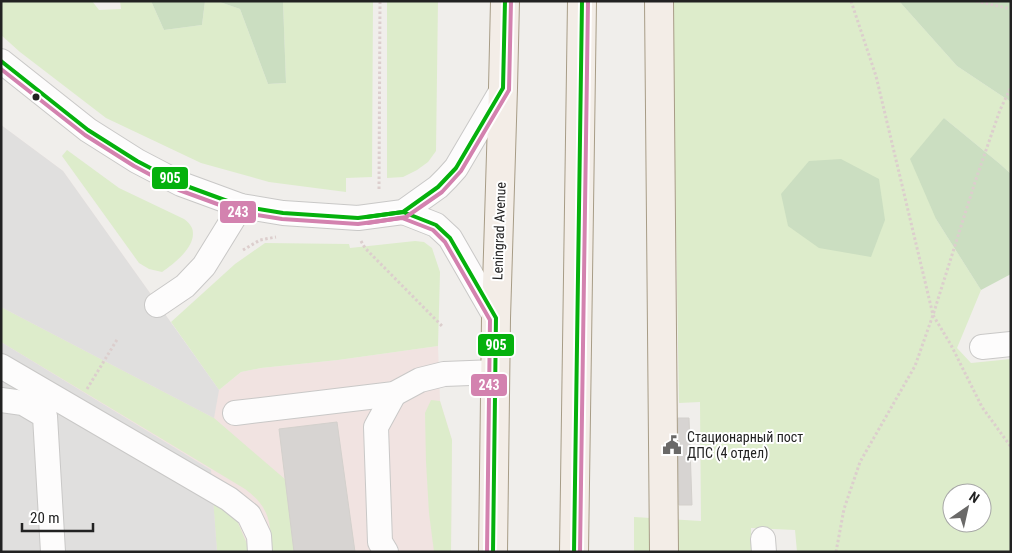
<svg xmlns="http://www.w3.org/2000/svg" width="1012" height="553" font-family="'Roboto Condensed',sans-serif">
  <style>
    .commercial { fill: #f1e3e1 }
    .grass { fill: #ddeccb; fill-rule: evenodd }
    .forest { fill: #cbdec1 }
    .parking { fill: #e0dfde }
    .building { fill: #d7d4d2; stroke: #d3d0cc }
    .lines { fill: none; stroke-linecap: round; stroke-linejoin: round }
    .minor-casing { stroke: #c9c8c7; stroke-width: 26 }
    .major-casing { stroke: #a79c86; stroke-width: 30 }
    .path { stroke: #dccecd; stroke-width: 3; stroke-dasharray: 2.5 2.5; stroke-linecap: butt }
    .minor { stroke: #fdfcfc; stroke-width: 24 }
    .major { stroke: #f3ede7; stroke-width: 28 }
    .bus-1-casing { stroke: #fff; stroke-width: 8 }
    .bus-2-casing { stroke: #fff; stroke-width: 8 }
    .bus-1 { stroke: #05b10d; stroke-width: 4 }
    .bus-2 { stroke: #d382af; stroke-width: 4 }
    .bus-dot { fill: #222; stroke: #fff; stroke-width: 2 }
    .labels { text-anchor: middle; stroke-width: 4; stroke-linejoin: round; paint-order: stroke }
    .street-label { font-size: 14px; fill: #222; stroke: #fff }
    .poi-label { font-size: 14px; fill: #222; stroke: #fff; text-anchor: start }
    .line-badge { stroke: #fff; stroke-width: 2 }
    .badge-label { font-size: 14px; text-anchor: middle; font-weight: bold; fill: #fff }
  </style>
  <rect width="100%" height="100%" fill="#f0eeeb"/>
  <polygon class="commercial" points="1,125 63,171 219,390 241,372 261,368 338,360 438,346 440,401 452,440 451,552 1,552"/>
  <g class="grass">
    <polygon points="1,1 92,1 99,10 121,9 120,1 151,1 164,30 202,25 205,1 217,1 240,9 268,84 286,83 283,1 373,1 372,177 346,178 346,192 269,182 201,163 106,118 20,52 1,35"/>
    <polygon points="387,1 438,1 436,151 428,162 417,170 403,177 387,178"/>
    <path d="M 672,1 L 899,1 L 957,66 L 1011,102 L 1011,174 L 1000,164 L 944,118 L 936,219 L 981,290 L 957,348 L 971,363 L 1011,359 L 1011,552 L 797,552 L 795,530 L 751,528 L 751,552 L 634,552 L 634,517 L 701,521 L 700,402 L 679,403 ZM 952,493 L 982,493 L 982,523 L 952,523 Z"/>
    <path d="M 67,150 L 119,188 L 184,219 C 187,221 190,224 192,228 C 198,245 175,263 162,272 L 149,269 L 139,263 L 62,156 Z"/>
    <polygon points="415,241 424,242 432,248 440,272 438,346 338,360 261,368 241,372 219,390 171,322 235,264 265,243 349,244 350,248"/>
    <path d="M 1,307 L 214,418 L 286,480 L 294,552 L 271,552 C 271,522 270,508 245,489 L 1,342 Z"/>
    <polygon points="431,400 440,401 452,440 451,552 434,552 429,513 426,462 425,413"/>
    <polygon points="213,501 236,518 247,544 247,552 217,552"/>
  </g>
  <g class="forest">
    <polygon points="151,1 205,1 202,25 164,30"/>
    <polygon points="217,1 283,1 286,83 268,84 240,9"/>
    <polygon points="899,1 1011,1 1011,102 957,66"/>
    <polygon points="944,118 1000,164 1011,174 1011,274 981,290 936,219 910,159"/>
    <polygon points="841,159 879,179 885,220 871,257 819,248 788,226 781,194 809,161"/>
  </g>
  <g class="parking">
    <polygon points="1,125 63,171 219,390 214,418 1,307"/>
    <polygon points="1,342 211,470 217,552 1,552"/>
  </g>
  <g class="building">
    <polygon points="678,418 689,418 692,505 679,505"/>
    <polygon points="337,422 355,552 294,552 279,429"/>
  </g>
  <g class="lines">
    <g class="minor-casing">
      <g id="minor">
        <polyline points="1,61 88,130 137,161 181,184 241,206 283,213 358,218 403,212 438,187 447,178 456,168 503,88"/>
        <polyline points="403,212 436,225 450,238 496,318"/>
        <polyline points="157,305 185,286 204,266 241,206"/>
        <polyline points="982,347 1011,344"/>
        <polyline points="1,366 229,499 249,515 259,536 260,552"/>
        <polyline points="1,400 23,403 45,416 53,552"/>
        <polyline points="235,413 394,394 420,380 444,374 496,372"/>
        <polyline points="763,539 764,552"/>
        <polyline points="386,552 380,542 376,427 394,394"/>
      </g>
    </g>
    <g class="major-casing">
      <g id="major">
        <polyline points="659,1 664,552"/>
        <polyline points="493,552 496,318 503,88 505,1"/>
        <polyline points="574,552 582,1"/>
      </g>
    </g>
    <g class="path">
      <polyline points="851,1 876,76 933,315 951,345 982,407 1011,447"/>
      <polyline points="976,1 1011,9"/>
      <polyline points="379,189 380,1"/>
      <polyline points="361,241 365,248 443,327"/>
      <polyline points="243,250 260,240 276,237"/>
      <polyline points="87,389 118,338"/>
      <polyline points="836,552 844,509 860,462 915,366 933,315 976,179 1000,110 1011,87"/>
    </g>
    <use href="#minor" class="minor"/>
    <use href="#major" class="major"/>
    <g class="bus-1-casing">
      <g id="bus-1">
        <polyline points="1,61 88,130 137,161 181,184 241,206 283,213 358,218 403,212 436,225 450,238 496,318 493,552"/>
        <polyline points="367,217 403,212 438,187 456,168 503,88 505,1"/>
        <polyline points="574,552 582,1"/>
      </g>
    </g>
    <g class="bus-2-casing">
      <g id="bus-2">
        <polyline points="1,69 85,135 134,166 179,190 239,212 282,219 358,224 402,218 433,230 445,242 490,320 487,552"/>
        <polyline points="368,223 406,217 442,192 461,171 509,90 511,1"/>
        <polyline points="580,552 588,1"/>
      </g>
    </g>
    <use href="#bus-1" class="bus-1"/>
    <use href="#bus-2" class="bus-2"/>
  </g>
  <defs>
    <g id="civic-bare" transform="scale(1.5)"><path d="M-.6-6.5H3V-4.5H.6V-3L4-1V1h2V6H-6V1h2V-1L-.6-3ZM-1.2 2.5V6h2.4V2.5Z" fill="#6a6968" stroke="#fff" stroke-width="2.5" paint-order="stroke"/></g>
  </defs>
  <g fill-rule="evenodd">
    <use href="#civic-bare" x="672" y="445"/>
  </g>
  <circle class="bus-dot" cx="36" cy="97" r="4.5"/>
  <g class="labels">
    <g class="street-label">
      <text transform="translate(499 231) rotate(-88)" y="5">Leningrad Avenue</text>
    </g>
    <g class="poi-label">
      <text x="687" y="442">Стационарный пост<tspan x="687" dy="16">ДПС (4 отдел)</tspan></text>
    </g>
  </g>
  <g class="line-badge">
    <rect x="151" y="166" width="38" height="24" rx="5" fill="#05b10d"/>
    <rect x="219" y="200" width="38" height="24" rx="5" fill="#d382af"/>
    <rect x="477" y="333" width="38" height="24" rx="5" fill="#05b10d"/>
    <rect x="470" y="373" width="38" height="24" rx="5" fill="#d382af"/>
  </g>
  <g class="badge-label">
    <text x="170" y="183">905</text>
    <text x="238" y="217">243</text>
    <text x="496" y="350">905</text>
    <text x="489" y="390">243</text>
  </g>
  <rect width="1012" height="553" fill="none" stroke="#222222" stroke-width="5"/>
  <g transform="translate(967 508) rotate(34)"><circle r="24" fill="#ffffff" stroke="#a7a7a7"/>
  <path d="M0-4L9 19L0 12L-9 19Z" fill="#6a6968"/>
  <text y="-8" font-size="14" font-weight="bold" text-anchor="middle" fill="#222222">N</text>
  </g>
  <path d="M22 523v8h71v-8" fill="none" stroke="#222222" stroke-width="2.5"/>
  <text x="30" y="523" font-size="15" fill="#222222" stroke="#ffffff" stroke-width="4" paint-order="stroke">20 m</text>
</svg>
